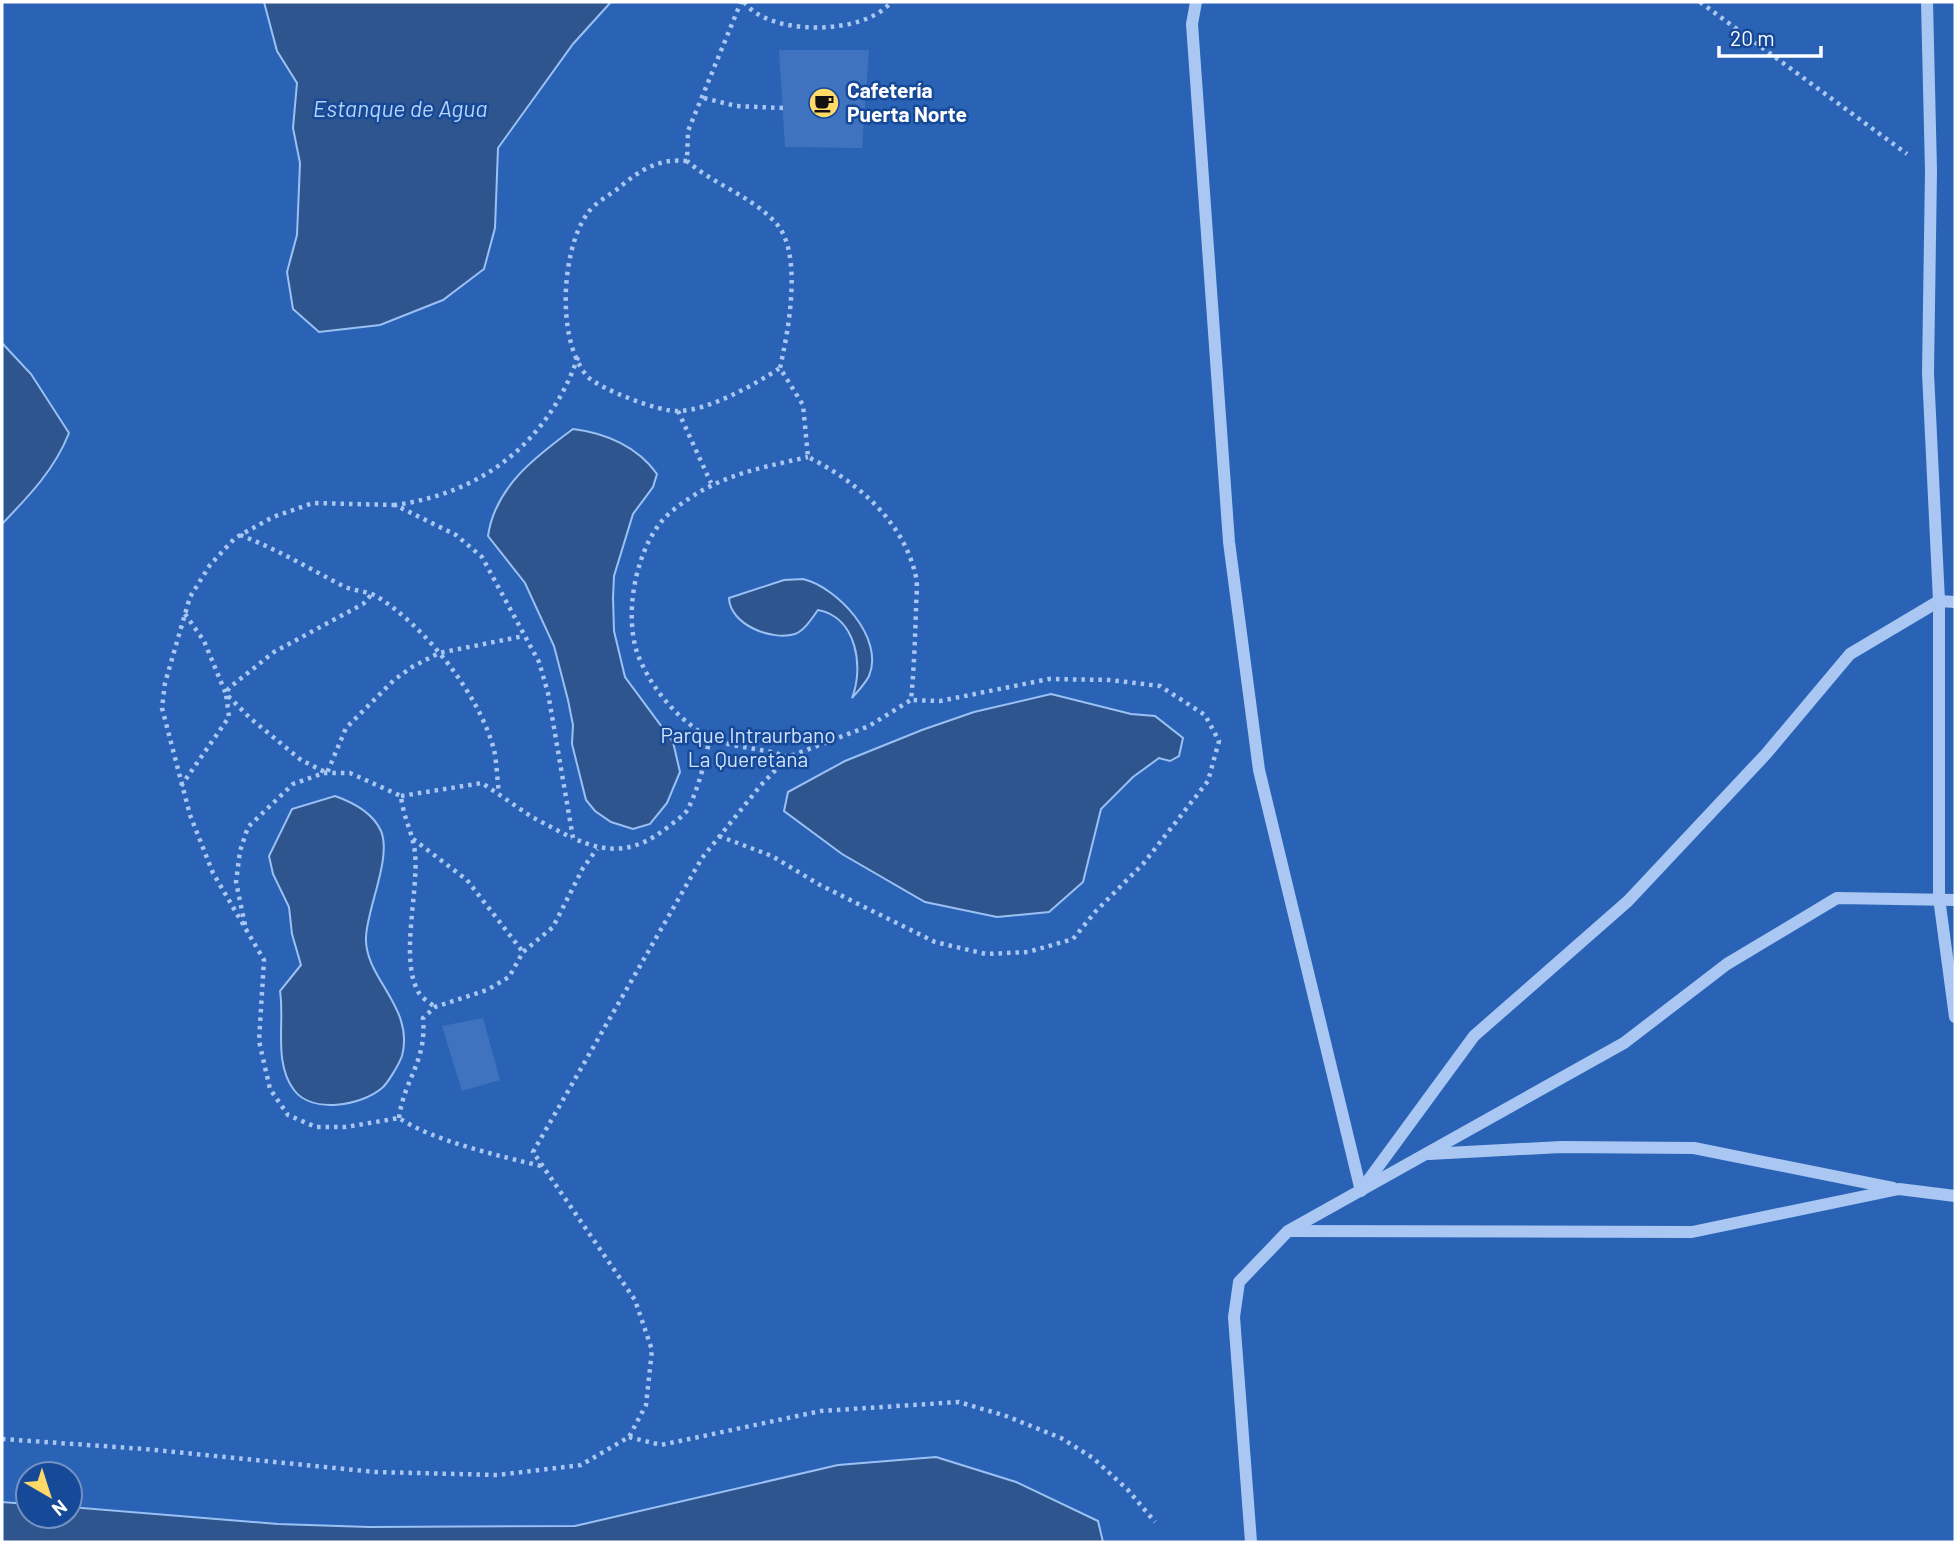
<svg xmlns="http://www.w3.org/2000/svg" width="1957" height="1544" font-family="Barlow,sans-serif">
  <style>
    .green { fill: #2a63b6; fill-rule: evenodd }
    .water { fill: #2f558e; stroke: #9bc1f4; stroke-width: 2 }
    .building { fill: #3f73bf }
    .lines { fill: none; stroke-linecap: round; stroke-linejoin: round }
    .path { stroke: #a9c7f2; stroke-width: 4.5; stroke-dasharray: 3.5 5; stroke-linecap: butt }
    .minor { stroke: #a9c7f2; stroke-width: 12 }
    .labels { text-anchor: middle; stroke-width: 5; stroke-linejoin: round; paint-order: stroke }
    .poi-label { font-size: 21px; font-weight: bold; fill: #fff; stroke: #164997; text-anchor: start }
    .park-label { font-size: 21px; fill: #d0e2fc; stroke: #164997 }
    .water-label { font-size: 23px; font-style: italic; fill: #b5d1f8; stroke: #164997 }
  </style>
  <rect width="100%" height="100%" fill="#164997"/>
  <path class="green" d="M 2,2 L 1955,2 L 1955,1542 L 2,1542 ZM 28,1474 L 70,1474 L 70,1516 L 28,1516 Z"/>
  <g class="water">
    <polygon points="264,2 611,2 573,44 498,148 495,228 484,269 443,300 380,325 319,332 293,309 287,272 297,235 300,163 293,128 297,83 277,51"/>
    <path d="M 2,343 L 31,374 L 69,433 C 55,469 29,496 2,524 Z"/>
    <path d="M 573,429 C 606,433 638,447 657,474 L 653,487 L 633,514 L 614,576 L 613,598 L 614,631 L 625,677 L 673,742 L 680,772 L 667,803 L 650,824 L 633,829 L 611,822 L 595,811 L 586,800 L 572,744 L 573,725 L 568,700 L 554,646 L 525,583 L 488,536 C 495,487 535,457 573,429 Z"/>
    <path d="M 803,579 C 837,587 885,638 869,676 C 865,684 858,691 852,698 C 864,668 857,617 818,610 C 812,618 805,630 795,634 C 772,641 730,625 729,598 L 784,580 Z"/>
    <polygon points="1051,694 1131,714 1155,716 1183,738 1179,756 1170,761 1159,758 1133,777 1101,809 1083,882 1049,912 997,917 925,902 842,854 784,811 788,792 845,761 922,730 974,712"/>
    <path d="M 335,796 C 352,802 373,813 381,831 C 392,858 367,908 366,937 C 364,978 415,1007 402,1056 C 399,1064 388,1083 382,1088 C 361,1106 312,1114 294,1090 C 273,1062 285,1022 280,991 L 301,965 L 292,934 L 289,907 L 273,874 L 269,856 L 292,809 Z"/>
    <polygon points="936,1457 1016,1482 1098,1521 1103,1542 2,1542 2,1502 28,1504 28,1516 70,1516 70,1507 278,1524 369,1527 575,1526 838,1465"/>
  </g>
  <g class="building">
    <polygon points="779,50 869,50 862,148 785,147"/>
    <polygon points="483,1018 500,1080 462,1091 442,1026"/>
  </g>
  <g class="lines">
    <g class="path">
      <path d="M 744,2 C 770,37 865,35 891,2"/>
      <polyline points="1700,2 1907,154"/>
      <polyline points="704,98 736,106 783,108"/>
      <path d="M 687,161 C 659,158 640,170 620,187 C 610,195 594,203 587,214 C 561,251 556,342 588,377 C 600,389 660,412 677,411 C 708,411 754,385 780,368"/>
      <path d="M 578,357 C 548,442 483,493 395,505 L 456,535 L 482,557 L 539,662 L 548,693 L 573,838 C 610,855 636,852 668,827 C 674,822 684,816 688,809 C 699,787 705,761 710,737"/>
      <polyline points="678,411 711,483"/>
      <path d="M 395,505 L 313,503 L 273,517 L 235,538 L 210,565 L 190,597 L 165,683 L 162,708 L 190,815 L 213,873 L 264,960 L 259,1041 L 270,1089 L 288,1115 L 316,1127 L 346,1127 L 399,1118 C 433,1141 500,1156 541,1166"/>
      <path d="M 240,535 C 277,549 310,569 345,587 C 355,591 367,591 376,596 C 424,625 480,695 494,750 C 497,763 497,779 499,793"/>
      <polyline points="185,614 204,641 226,694 250,718 301,760 327,773 346,728 394,680 412,667 439,653 524,636"/>
      <path d="M 788,757 C 762,747 729,749 705,735 C 676,717 654,691 640,660 C 621,618 636,540 672,511 C 715,476 755,469 808,457"/>
      <polyline points="181,786 229,717 226,694 229,688 274,652 363,604 371,595"/>
      <polyline points="401,796 482,783 532,817 572,838"/>
      <polyline points="719,836 772,856 820,885 935,942 986,954 1028,952 1073,939 1095,912 1143,864 1208,781 1219,741 1205,715 1160,686 1110,680 1049,679 940,701 911,700"/>
      <polyline points="413,839 467,880 523,952"/>
      <path d="M 245,925 L 236,882 L 240,851 L 248,827 L 293,784 L 324,773 L 350,773 L 401,796 C 403,817 413,833 415,853 C 419,892 399,960 419,993 C 422,998 430,1003 435,1007"/>
      <path d="M 399,1118 C 404,1079 427,1062 423,1018 L 435,1007 L 487,990 L 509,977 L 523,952 L 553,927 L 583,868 L 597,849"/>
      <polyline points="629,1437 661,1445 821,1411 959,1402 1006,1416 1061,1438 1093,1458 1128,1490 1155,1522"/>
      <path d="M 2,1439 L 145,1449 L 375,1472 L 498,1475 L 581,1465 L 629,1437 L 646,1405 L 652,1350 L 635,1300 L 533,1152 L 702,858 L 761,785 L 788,757 L 869,726 L 911,700 C 914,670 915,639 916,609 C 916,599 918,586 916,577 C 904,521 856,481 808,457 L 803,405 L 780,368 C 788,332 804,252 775,222 C 751,196 713,184 687,161 L 688,131 L 741,2"/>
    </g>
    <g class="minor">
      <polyline points="1196,2 1192,24 1229,542 1259,770 1361,1191"/>
      <polyline points="1927,2 1931,171 1928,373 1939,601 1939,898 1955,1017"/>
      <polyline points="1429,1154 1561,1147 1694,1148 1893,1188"/>
      <polyline points="1364,1186 1474,1036 1628,901 1766,754 1850,654 1939,601 1955,602"/>
      <polyline points="1289,1231 1692,1232 1899,1189 1955,1196"/>
      <polyline points="1251,1542 1234,1317 1239,1282 1288,1231 1624,1043 1727,964 1837,898 1955,900"/>
    </g>
  </g>
  <defs>
    <g id="cafe-disc" transform="scale(1.575)"><circle r="9.5" fill="#ffda69" stroke="#164997"/><path d="M-5.5-4.5H6V0H3Q3 3.5 0 3.5H-2.5Q-5.5 3.5-5.5 0ZM3-3.2v2h1.7v-2ZM-6 4.5H4V6H-6Z" fill="#111"/></g>
  </defs>
  <g fill-rule="evenodd">
    <use href="#cafe-disc" x="824" y="103"/>
  </g>
  <g class="labels">
    <g class="poi-label">
      <text x="847" y="98">Cafetería<tspan x="847" dy="24">Puerta Norte</tspan></text>
    </g>
    <g class="park-label">
      <text x="748" y="743">Parque Intraurbano<tspan x="748" dy="24">La Queretana</tspan></text>
    </g>
    <g class="water-label">
      <text x="400" y="117">Estanque de Agua</text>
    </g>
  </g>
  <rect width="1957" height="1544" fill="none" stroke="#ffffff" stroke-width="7"/>
  <g transform="translate(49 1495) rotate(141)"><circle r="33" fill="#164997" stroke="#7392c1" stroke-width="2"/>
  <path d="M0-5L12 26L0 18L-12 26Z" fill="#ffda69"/>
  <text y="-10" font-size="19" font-weight="bold" text-anchor="middle" fill="#ffffff">N</text>
  </g>
  <path d="M1719 46v10h102v-10" fill="none" stroke="#ffffff" stroke-width="3.5"/>
  <text x="1730" y="46" font-size="21" fill="#ffffff" stroke="#164997" stroke-width="5" paint-order="stroke">20 m</text>
</svg>
